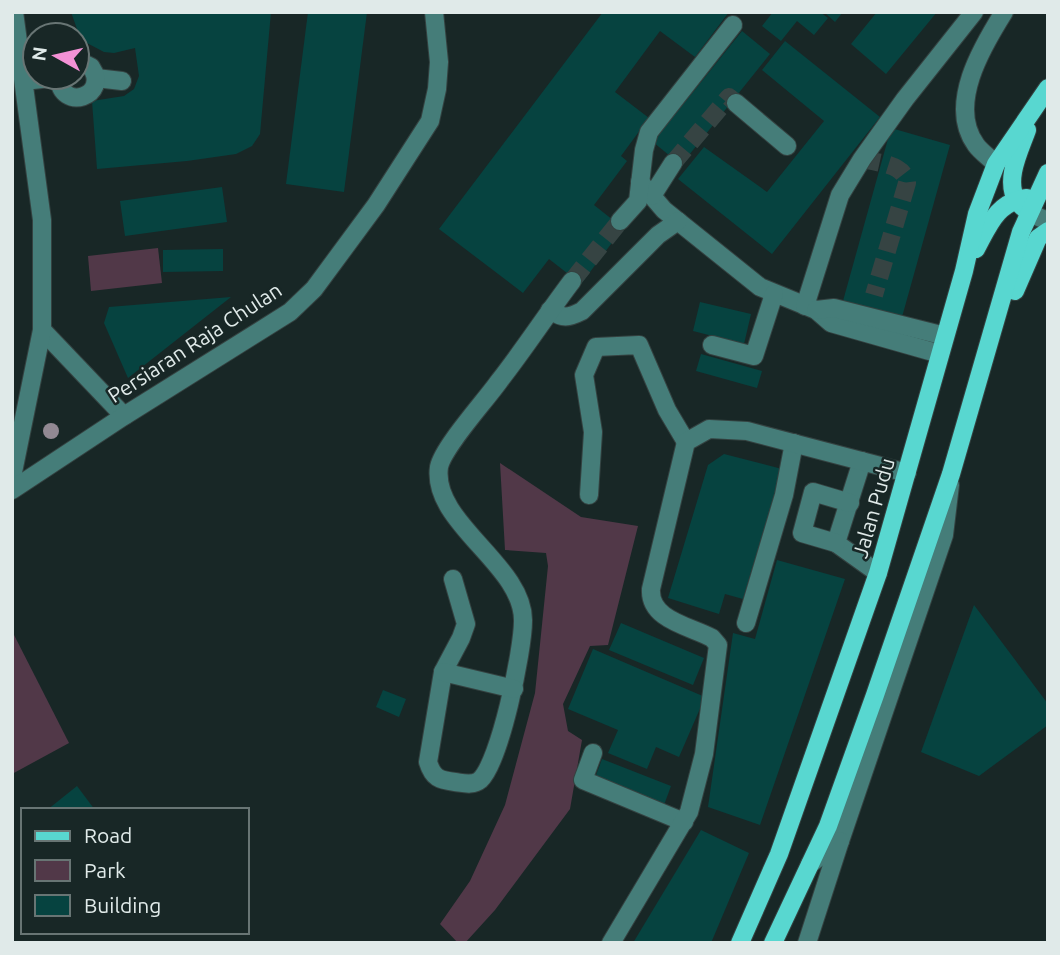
<svg xmlns="http://www.w3.org/2000/svg" width="1060" height="955" font-family="Ubuntu,sans-serif">
  <style>
    .green { fill: #513848 }
    .building { fill: #064340 }
    .lines { fill: none; stroke-linecap: round; stroke-linejoin: round }
    .minor-tunnel { stroke: #364443; stroke-width: 18; stroke-dasharray: 18 9; stroke-linecap: butt }
    .minor-casing { stroke: #344241; stroke-width: 20 }
    .major-casing { stroke: #344241; stroke-width: 20 }
    .minor { stroke: #457d79; stroke-width: 18 }
    .major { stroke: #58d7d0; stroke-width: 18 }
    .tree { fill: #928993 }
    .labels { text-anchor: middle; stroke-width: 5; stroke-linejoin: round; paint-order: stroke }
    .street-label { font-size: 21px; fill: #e0eae9; stroke: #182726 }
  </style>
  <rect width="100%" height="100%" fill="#182726"/>
  <g class="green">
    <polygon points="158,248 162,283 91,291 88,256"/>
    <polygon points="500,463 581,517 638,526 608,645 590,646 563,704 568,731 582,740 570,809 495,910 465,943 458,943 440,924 470,881 505,805 535,693 548,566 546,553 505,550"/>
    <polygon points="12,631 69,743 12,774"/>
  </g>
  <g class="building">
    <polygon points="71,12 271,12 260,134 252,146 236,154 187,161 97,169 92,101 124,96 134,89 139,76 135,48 114,53 104,52 85,42 77,29"/>
    <polygon points="308,12 367,12 344,192 286,184"/>
    <polygon points="603,12 729,12 695,57 660,31 615,92 649,118 621,156 627,161 594,205 623,228 581,284 549,259 523,293 439,229"/>
    <polygon points="773,12 820,12 828,18 814,35 797,21 781,41 762,26"/>
    <polygon points="824,12 843,12 835,22"/>
    <polygon points="877,12 937,12 886,74 851,44"/>
    <polygon points="742,31 770,54 681,165 653,142"/>
    <polygon points="785,41 880,117 772,254 678,179 704,147 767,192 824,121 762,70"/>
    <polygon points="891,128 950,145 902,317 843,301"/>
    <polygon points="222,187 227,222 125,236 120,201"/>
    <polygon points="223,249 223,271 163,272 163,250"/>
    <polygon points="231,297 128,378 104,323 109,307"/>
    <polygon points="700,302 751,314 744,344 693,331"/>
    <polygon points="701,354 762,371 757,388 696,371"/>
    <polygon points="724,454 782,469 743,599 725,594 719,614 668,598 708,465"/>
    <polygon points="777,560 845,579 760,825 708,807 733,633 755,639"/>
    <polygon points="974,605 1048,704 1048,725 979,776 921,752"/>
    <polygon points="621,623 704,658 693,685 609,650"/>
    <polygon points="593,649 705,697 679,757 656,747 647,769 608,753 618,730 568,709"/>
    <polygon points="383,690 406,699 399,717 376,707"/>
    <polygon points="602,759 671,786 664,805 595,778"/>
    <polygon points="77,786 95,810 47,810"/>
    <polygon points="701,830 749,853 711,943 633,943"/>
  </g>
  <g class="lines">
    <g class="minor-tunnel">
      <path d="M 862,159 C 878,163 905,164 907,183 L 874,295"/>
      <polyline points="673,163 729,97 736,103"/>
      <polyline points="572,281 620,221"/>
    </g>
    <g class="minor-casing">
      <g id="minor">
        <polyline points="96,78 122,81"/>
        <path d="M 24,81 L 59,77 C 60,113 111,96 91,67 L 77,60"/>
        <polyline points="736,103 787,146"/>
        <path d="M 996,164 C 990,158 981,152 976,145 C 947,105 982,47 1004,12"/>
        <polyline points="640,182 664,210 760,287 816,310 831,323 940,354"/>
        <polyline points="652,196 673,163"/>
        <polyline points="1029,213 1048,221"/>
        <polyline points="620,221 638,201 644,150 649,132 733,25"/>
        <polyline points="805,306 840,195 862,159 905,99 974,12"/>
        <path d="M 550,310 C 563,319 568,318 582,311 L 658,235 L 678,221"/>
        <polyline points="816,310 834,308 945,336"/>
        <polyline points="42,330 124,416"/>
        <polyline points="712,345 754,356 774,294"/>
        <polyline points="862,461 836,543 878,573"/>
        <polyline points="12,477 42,330 42,220 14,12"/>
        <polyline points="12,490 124,416 290,312 314,289 376,205 430,121 437,89 439,62 434,12"/>
        <polyline points="589,495 593,432 584,375 596,347 639,345 667,410 686,442"/>
        <polyline points="836,543 802,533 813,492 850,503"/>
        <path d="M 453,579 L 466,624 L 461,638 L 443,672 L 428,762 C 433,778 439,780 455,782 C 463,783 473,786 480,780 C 500,762 523,650 523,621 C 524,565 431,523 439,467 C 443,447 486,400 500,380 C 525,348 547,314 572,281"/>
        <polyline points="746,623 784,495 794,443"/>
        <polyline points="443,672 514,689"/>
        <polyline points="593,753 583,780 684,822"/>
        <polyline points="810,864 840,841 944,535 950,485"/>
        <path d="M 611,943 L 689,812 L 704,754 L 718,645 L 712,638 C 690,626 649,620 651,589 L 686,442 L 709,429 L 747,431 L 907,473"/>
        <polyline points="807,943 840,841"/>
      </g>
    </g>
    <g class="major-casing">
      <g id="major">
        <path d="M 1027,130 C 1020,150 1004,180 1017,201 C 1020,205 1025,209 1029,213"/>
        <path d="M 976,249 C 989,225 997,202 1027,198"/>
        <polyline points="1015,291 1038,238 1048,231"/>
        <polyline points="740,943 779,854 878,573 964,271 977,214 996,164 1048,88"/>
        <polyline points="773,943 828,826 875,695 951,474 1021,232 1048,173"/>
      </g>
    </g>
    <use href="#minor" class="minor"/>
    <use href="#major" class="major"/>
  </g>
  <circle class="tree" cx="51" cy="431" r="8"/>
  <g class="labels">
    <g class="street-label">
      <text transform="translate(195 343) rotate(-33)" y="7">Persiaran Raja Chulan</text>
      <text transform="translate(874 508) rotate(-74)" y="7">Jalan Pudu</text>
    </g>
  </g>
  <rect width="1060" height="955" fill="none" stroke="#e0eae9" stroke-width="28"/>
  <rect x="21" y="808" width="228" height="126" fill="#182726" stroke="#687574" stroke-width="2"/>
  <rect x="35" y="831" width="35" height="10" fill="#58d7d0" stroke="#687574" stroke-width="2"/>
  <text x="84" y="843" font-size="21" fill="#e0eae9">Road</text>
  <rect x="35" y="860" width="35" height="21" fill="#513848" stroke="#687574" stroke-width="2"/>
  <text x="84" y="878" font-size="21" fill="#e0eae9">Park</text>
  <rect x="35" y="895" width="35" height="21" fill="#064340" stroke="#687574" stroke-width="2"/>
  <text x="84" y="913" font-size="21" fill="#e0eae9">Building</text>
  <g transform="translate(56 56) rotate(278)"><circle r="33" fill="#182726" stroke="#687574" stroke-width="2"/>
  <path d="M0-5L12 26L0 18L-12 26Z" fill="#f391d5"/>
  <text y="-10" font-size="19" font-weight="bold" text-anchor="middle" fill="#e0eae9">N</text>
  </g>
</svg>
